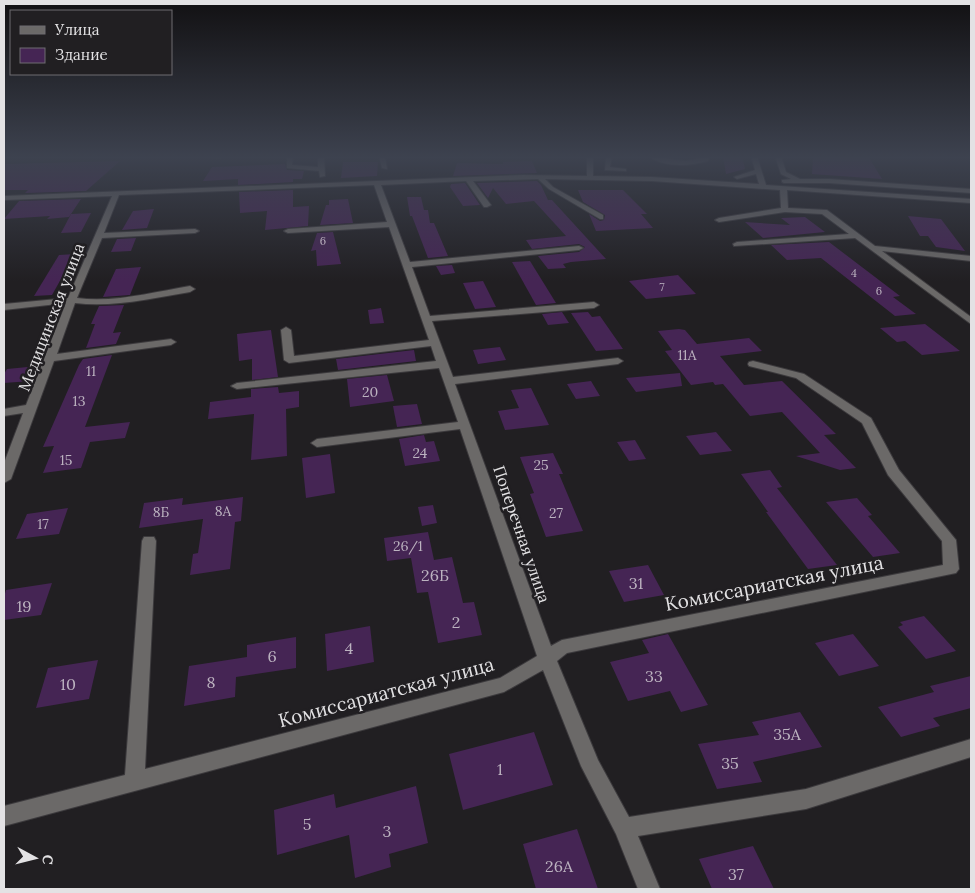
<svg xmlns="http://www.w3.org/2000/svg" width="975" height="893" font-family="Lora,serif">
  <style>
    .building { fill: #452554 }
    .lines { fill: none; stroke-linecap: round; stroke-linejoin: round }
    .minor-casing { stroke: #3c3a3d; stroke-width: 2 }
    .minor { fill: #6b6968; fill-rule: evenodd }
    .labels { text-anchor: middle; stroke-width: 5; stroke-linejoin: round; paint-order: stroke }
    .far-number-label { font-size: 11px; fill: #bcb3c0 }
    .number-label { font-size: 14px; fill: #bcb3c0 }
    .street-label { font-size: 16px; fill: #e3e2e4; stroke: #211f22 }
    .near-number-label { font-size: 16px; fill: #bcb3c0 }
    .near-street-label { font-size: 19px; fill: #e3e2e4; stroke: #211f22 }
  </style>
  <rect width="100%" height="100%" fill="#211f22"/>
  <g class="building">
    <polygon points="723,156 742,156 745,169 726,174"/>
    <polygon points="813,156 868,156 882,179 812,174"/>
    <polygon points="120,161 86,191 25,193 28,190 4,190 4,164"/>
    <polygon points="532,161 537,173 453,176 457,163 503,164 503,162"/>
    <polygon points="343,162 378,162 377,176 341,178"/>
    <polygon points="285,164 287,170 304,171 302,179 293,179 293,182 238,185 238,179 203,181 212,167"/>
    <polygon points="537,181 541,185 548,200 552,200 606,259 571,262 563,264 566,268 548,269 538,256 579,252 585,247 579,244 532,249 526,240 566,236 534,201 506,204 493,188 488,198 477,183"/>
    <polygon points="465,183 480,205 463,206 450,187 451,184"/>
    <polygon points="293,190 293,207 309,206 308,226 265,230 267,211 240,213 239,192"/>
    <polygon points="578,190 623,190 647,214 641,214 653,228 596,231 589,214 600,221 604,220 605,215 583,202"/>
    <polygon points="407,197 421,197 424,210 428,210 430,223 434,223 448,256 428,258 412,216 410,216"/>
    <polygon points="81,199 69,217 47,219 50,216 4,219 19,201"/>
    <polygon points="348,199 353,223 320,225 326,205 329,205 329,200"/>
    <polygon points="154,209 147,228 122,230 133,211"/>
    <polygon points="91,213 81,232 61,233 71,214"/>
    <polygon points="908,216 941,219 965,251 936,247 928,236 920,236"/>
    <polygon points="805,217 825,232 763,238 745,222 790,225 781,218"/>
    <polygon points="333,232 341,264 317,266 316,250 311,251 317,233"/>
    <polygon points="136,238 131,251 111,252 117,239"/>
    <polygon points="829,242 900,296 893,297 916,314 895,316 821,258 787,260 771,245"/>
    <polygon points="75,254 52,295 34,296 59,255"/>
    <polygon points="530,261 556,303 536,305 512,262"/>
    <polygon points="452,265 455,273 441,275 436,266"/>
    <polygon points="141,267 130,295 103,297 116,269"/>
    <polygon points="678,275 696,294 646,299 629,281"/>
    <polygon points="483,281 496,307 475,309 463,283"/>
    <polygon points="124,305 113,333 121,332 116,344 86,348 95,324 91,324 99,306"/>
    <polygon points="381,308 384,323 370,324 368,310"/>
    <polygon points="562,312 569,323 548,325 542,314"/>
    <polygon points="588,312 592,317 600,316 623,349 596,351 571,313"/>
    <polygon points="925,324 960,351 922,355 905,341 897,342 880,328"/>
    <polygon points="679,329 685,330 697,344 749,338 762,351 720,356 744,385 782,381 836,434 824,435 856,468 840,470 796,456 820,453 782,412 750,416 723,384 715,385 713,382 691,385 665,351 672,350 658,331"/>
    <polygon points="271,330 278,377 252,380 252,359 239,361 237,334"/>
    <polygon points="500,347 506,360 478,364 473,350"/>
    <polygon points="414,350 416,361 338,370 336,359"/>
    <polygon points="112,355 85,427 130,422 125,438 90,442 81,468 43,473 54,446 43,447 79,365 83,359"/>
    <polygon points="38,366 31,381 4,383 4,374 7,369"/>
    <polygon points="680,373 682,386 636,392 626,378"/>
    <polygon points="387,375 394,401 350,407 347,379"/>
    <polygon points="591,381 600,396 576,399 567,384"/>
    <polygon points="278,387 279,393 299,391 299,407 286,409 287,456 251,460 254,414 208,419 210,402 251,397 251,389"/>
    <polygon points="531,388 549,425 505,430 498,411 519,408 511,390"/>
    <polygon points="417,404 422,424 397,427 393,406"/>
    <polygon points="716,432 732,451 700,455 686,436"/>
    <polygon points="424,435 426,442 434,441 440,461 405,466 399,439"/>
    <polygon points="635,440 646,459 629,461 617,442"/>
    <polygon points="553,453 563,474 559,474 583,531 546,537 530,494 534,493 520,457"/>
    <polygon points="330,454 335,493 306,498 302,458"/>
    <polygon points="770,470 782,487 777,488 837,565 808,569 766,512 768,512 741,474"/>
    <polygon points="243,497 241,521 235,522 230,569 190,575 193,554 198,553 203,519 139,528 144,503 183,498 182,505"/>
    <polygon points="857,498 872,515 868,516 900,553 873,557 826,502"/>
    <polygon points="433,505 437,523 422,526 418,507"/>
    <polygon points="68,508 59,534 16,539 27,514"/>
    <polygon points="428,532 434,560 452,557 463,603 474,602 482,635 438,643 428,592 417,593 411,558 387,561 384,538"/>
    <polygon points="648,565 664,595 624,602 609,571"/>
    <polygon points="52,583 41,615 4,620 4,597 6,590"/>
    <polygon points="924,616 956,651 926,659 898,627 903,625 900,622"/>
    <polygon points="370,626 374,662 327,671 325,634"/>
    <polygon points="668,634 708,705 681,712 670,691 628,701 610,662 649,653 642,640"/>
    <polygon points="853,634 879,666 839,676 815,643"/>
    <polygon points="296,637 296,668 236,677 235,697 184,706 189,666 247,657 247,645"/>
    <polygon points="98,660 89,699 36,708 48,668"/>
    <polygon points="971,676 971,708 933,718 940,726 901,737 878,707 934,692 930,686"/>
    <polygon points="800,712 822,747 753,762 762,782 717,789 698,744 759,735 752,722"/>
    <polygon points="534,732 553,785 463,810 449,754"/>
    <polygon points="416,786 428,843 389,854 391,867 355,878 349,835 277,855 274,810 334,794 336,808"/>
    <polygon points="577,829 598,889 536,889 523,844"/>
    <polygon points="753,846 774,889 712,889 699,859"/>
  </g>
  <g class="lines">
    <g class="minor-casing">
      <g id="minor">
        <polygon points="176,156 224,156 221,158"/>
        <polygon points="287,156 293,156 292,165 318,167 318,156 324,156 325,176 320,177 319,171 287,168"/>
        <polygon points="379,156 385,156 387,169 382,168"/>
        <path d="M 587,156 L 593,156 L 593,176 L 652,177 L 759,184 L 756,174 L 737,179 L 734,177 L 755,170 L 751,156 L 757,156 L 766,185 L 971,199 L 971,203 L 787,190 L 788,208 L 827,210 L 875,246 L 971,256 L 971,261 L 882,251 L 971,317 L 971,324 L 855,238 L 734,246 L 733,244 L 737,242 L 849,234 L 822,214 L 785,212 L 719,222 L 715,220 L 719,218 L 781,208 L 780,190 L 652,181 L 545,179 L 553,187 L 603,215 L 603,219 L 600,219 L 549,189 L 538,179 L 473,181 L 491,205 L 487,207 L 484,207 L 466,181 L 381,185 L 410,262 L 579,246 L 583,248 L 579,250 L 412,267 L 430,316 L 594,302 L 599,305 L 594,308 L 432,321 L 453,377 L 618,358 L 623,361 L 618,364 L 455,384 L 551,646 L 562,640 L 943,565 L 942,541 L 888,475 L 862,423 L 796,378 L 749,366 L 748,364 L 749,362 L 753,361 L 804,374 L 871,418 L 899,470 L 956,540 L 959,569 L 956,573 L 567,653 L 557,661 L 598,760 L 629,817 L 806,789 L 971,739 L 971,757 L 806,809 L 638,836 L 660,889 L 638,889 L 616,834 L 581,766 L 543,670 L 504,692 L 4,826 L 4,806 L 125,775 L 142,541 L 144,537 L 154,537 L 156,541 L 145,769 L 500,678 L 537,656 L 460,429 L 317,447 L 311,443 L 317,439 L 458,422 L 439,368 L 237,389 L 231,386 L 237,383 L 436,361 L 431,346 L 289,363 L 284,360 L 281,330 L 286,327 L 291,330 L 294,356 L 429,340 L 389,227 L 288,233 L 284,231 L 288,229 L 387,222 L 374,185 L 119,195 L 104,233 L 195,229 L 199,231 L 195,233 L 102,238 L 77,298 C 114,303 154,292 190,286 L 195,289 L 190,292 C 153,298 113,308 75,303 L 57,354 L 171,339 L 176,342 L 171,345 L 54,361 L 11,479 L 4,483 L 4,463 L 23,413 L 4,416 L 4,409 L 26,405 L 66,303 L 4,310 L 4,304 L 68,298 L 112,196 L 4,200 L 4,196 L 523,175 L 587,176 Z"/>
        <polygon points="606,156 612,156 610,167 626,169 626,171 605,170"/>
        <path d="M 648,156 L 686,161 L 710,156 L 708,161 C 690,166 664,168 648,156 Z"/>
        <polygon points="775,156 781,156 786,172 800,179 829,179 971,189 971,193 829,183 784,183 782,182 782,180 791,179 781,174"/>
      </g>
    </g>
    <use href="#minor" class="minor"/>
  </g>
  <linearGradient id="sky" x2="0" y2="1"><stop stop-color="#121113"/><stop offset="0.56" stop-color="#3d424f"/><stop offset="1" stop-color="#3d424f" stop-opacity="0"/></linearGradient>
  <rect width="975" height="281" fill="url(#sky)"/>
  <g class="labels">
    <g class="far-number-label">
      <text x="323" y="245">6</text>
      <text x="854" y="277">4</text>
      <text x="662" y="291">7</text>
      <text x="879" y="295">6</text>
    </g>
    <g class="number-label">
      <text x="687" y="360">11А</text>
      <text x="91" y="376">11</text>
      <text x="370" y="397">20</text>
      <text x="79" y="406">13</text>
      <text x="420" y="458">24</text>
      <text x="66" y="465">15</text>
      <text x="541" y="470">25</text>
      <text x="223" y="516">8А</text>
      <text x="161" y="517">8Б</text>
      <text x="556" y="518">27</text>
      <text x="43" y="529">17</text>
      <text x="408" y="551">26/1</text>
    </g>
    <g class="street-label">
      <text transform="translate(51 317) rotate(-69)" y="6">Медицинская улица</text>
      <text transform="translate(522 534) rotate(71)" y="6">Поперечная улица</text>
    </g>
    <g class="near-number-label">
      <text x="435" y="581">26Б</text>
      <text x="636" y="589">31</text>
      <text x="24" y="612">19</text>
      <text x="456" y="628">2</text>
      <text x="349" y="654">4</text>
      <text x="272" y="662">6</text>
      <text x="654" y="682">33</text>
      <text x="211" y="688">8</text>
      <text x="68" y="690">10</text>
      <text x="787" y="740">35А</text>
      <text x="730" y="769">35</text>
      <text x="500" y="775">1</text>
      <text x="307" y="830">5</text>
      <text x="387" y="837">3</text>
      <text x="559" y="872">26А</text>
      <text x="736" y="880">37</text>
    </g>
    <g class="near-street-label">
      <text transform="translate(774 583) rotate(-11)" y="7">Комиссариатская улица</text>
      <text transform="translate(386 692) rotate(-15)" y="7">Комиссариатская улица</text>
    </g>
  </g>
  <rect width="975" height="893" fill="none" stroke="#e3e2e4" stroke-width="10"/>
  <rect x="10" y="10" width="162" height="65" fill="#211f22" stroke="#6f6d70"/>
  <rect x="20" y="26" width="25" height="8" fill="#6b6968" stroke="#6f6d70"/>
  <text x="55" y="35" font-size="15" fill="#e3e2e4">Улица</text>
  <rect x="20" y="48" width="25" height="15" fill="#452554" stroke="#6f6d70"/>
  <text x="55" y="60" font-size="15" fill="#e3e2e4">Здание</text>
  <g transform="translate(35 858) rotate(97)" stroke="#211f22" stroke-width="4" paint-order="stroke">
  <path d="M0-4L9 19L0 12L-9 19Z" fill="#e3e2e4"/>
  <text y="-8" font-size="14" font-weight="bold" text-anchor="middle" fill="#e3e2e4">С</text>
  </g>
</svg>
